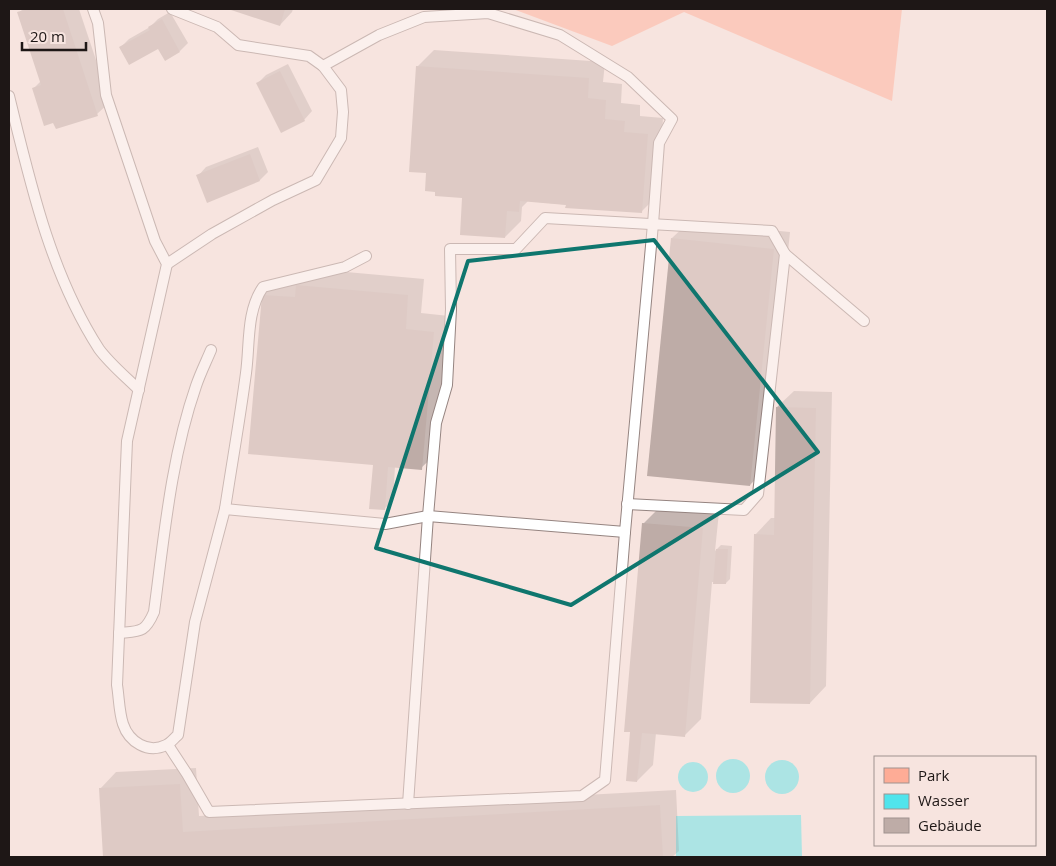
<svg xmlns="http://www.w3.org/2000/svg" width="1056" height="866" font-family="'Open Sans',sans-serif">
  <style>
    .green { fill: #feac96 }
    .water { fill: #51e4ec }
    .shadow { fill: #0003 }
    .building { fill: #beaca7 }
    .lines { fill: none; stroke-linecap: round; stroke-linejoin: round }
    .service-casing { stroke: #958480; stroke-width: 12 }
    .service { stroke: #fff; stroke-width: 10 }
    .marked { fill: none; stroke: #0f766e; stroke-width: 4; stroke-linejoin: round }
  </style>
  <rect width="100%" height="100%" fill="#f7e4df"/>
  <polygon class="green" points="513,9 902,9 892,101 684,12 612,46"/>
  <g class="water">
    <circle cx="733" cy="776" r="17"/>
    <circle cx="782" cy="777" r="17"/>
    <circle cx="693" cy="777" r="15"/>
    <polygon points="801,815 802,857 676,857 676,816"/>
  </g>
  <g class="shadow">
    <polygon points="23,9 79,9 110,102 97,114 33,89 41,81 19,13"/>
    <polygon points="231,9 293,9 292,12 280,25"/>
    <polygon points="170,12 188,43 180,51 159,48 121,47 129,39 150,27 158,19"/>
    <polygon points="434,50 605,62 603,82 622,84 621,103 640,105 640,116 663,118 658,195 641,212 528,201 522,207 521,221 505,237 463,197 427,172 417,67"/>
    <polygon points="288,64 312,111 304,120 258,83 266,75"/>
    <polygon points="258,147 268,172 260,180 198,176 206,167"/>
    <polygon points="689,222 790,232 766,468 750,485 672,238"/>
    <polygon points="313,269 424,279 421,313 449,316 438,452 421,468 395,466 393,501 384,509 375,464 263,295 280,279 302,281"/>
    <polygon points="794,391 832,392 826,686 810,703 755,535 771,518 775,518 777,407"/>
    <polygon points="660,507 719,512 715,551 721,545 732,546 730,579 726,583 712,582 701,719 684,736 656,733 653,765 637,781 643,524"/>
    <polygon points="196,768 199,816 676,790 679,851 672,857 104,857 100,789 116,772"/>
  </g>
  <g class="building">
    <polygon points="28,9 63,9 98,116 56,129 53,123 44,126 32,88 41,85 17,12"/>
    <polygon points="228,9 285,9 280,26"/>
    <polygon points="162,19 180,52 165,61 158,49 129,65 119,47 150,30 148,27"/>
    <polygon points="416,66 589,78 588,98 606,100 605,119 625,121 624,132 648,134 642,213 565,208 566,205 520,201 519,212 507,211 505,238 460,235 462,198 435,196 435,192 425,191 426,173 409,172"/>
    <polygon points="280,71 305,121 281,133 256,83"/>
    <polygon points="250,154 260,181 207,203 196,175"/>
    <polygon points="671,238 774,249 750,486 647,476"/>
    <polygon points="296,285 408,295 406,329 434,332 422,470 388,467 385,510 369,509 373,465 248,454 262,295 295,297"/>
    <polygon points="776,407 816,408 810,704 750,703 754,534 774,535"/>
    <polygon points="642,523 703,528 685,737 642,733 637,782 626,781 630,732 624,732"/>
    <polygon points="716,549 728,549 726,584 713,584"/>
    <polygon points="180,784 183,832 660,805 663,857 103,857 99,788"/>
  </g>
  <g class="lines">
    <g class="service-casing">
      <g id="service">
        <path d="M 93,9 L 98,23 L 106,95 L 155,241 L 167,264 L 127,441 L 117,685 C 119,697 119,712 123,724 C 129,742 148,754 166,745 C 171,743 174,738 178,735 L 195,622 L 225,509 L 385,524 L 428,516 L 625,532"/>
        <path d="M 9,96 C 30,182 50,273 99,349 C 110,364 126,377 139,390"/>
        <polyline points="785,254 864,321"/>
        <polyline points="167,264 212,234 273,200 316,180 341,138 343,112 341,90 323,66 309,56 238,45 217,27 172,9"/>
        <path d="M 225,509 C 232,463 240,418 246,373 C 250,344 246,312 263,287 L 345,267 L 366,256"/>
        <path d="M 119,633 C 140,631 145,633 154,612 C 164,537 171,458 196,386 C 200,374 206,362 211,350"/>
        <polyline points="168,745 187,774 209,812 582,796 605,780 625,532 653,224 659,143 672,119 628,77 560,35 488,13 424,17 379,35 323,66"/>
        <polyline points="408,804 428,516 436,423 447,385 451,309 450,249 516,249 545,218 772,231 785,254 758,494 744,510 627,504"/>
      </g>
    </g>
    <use href="#service" class="service"/>
  </g>
  <path d="M0 0H1056V866H0ZM 654,240 L 818,452 L 571,605 L 376,548 L 468,261 Z" fill="#f7e4df" fill-opacity=".55" fill-rule="evenodd"/>
  <path class="marked" d="M 654,240 L 818,452 L 571,605 L 376,548 L 468,261 Z"/>
  <rect width="1056" height="866" fill="none" stroke="#1e1716" stroke-width="20"/>
  <rect x="874" y="756" width="162" height="90" fill="#f7e4df" stroke="#a0928f"/>
  <rect x="884" y="768" width="25" height="15" fill="#feac96" stroke="#a0928f"/>
  <text x="918" y="781" font-size="15" fill="#1e1716">Park</text>
  <rect x="884" y="794" width="25" height="15" fill="#51e4ec" stroke="#a0928f"/>
  <text x="918" y="806" font-size="15" fill="#1e1716">Wasser</text>
  <rect x="884" y="818" width="25" height="15" fill="#beaca7" stroke="#a0928f"/>
  <text x="918" y="831" font-size="15" fill="#1e1716">Gebäude</text>
  <path d="M22 42v8h64v-8" fill="none" stroke="#1e1716" stroke-width="2.5"/>
  <text x="30" y="42" font-size="15" fill="#1e1716" stroke="#f7e4df" stroke-width="4" paint-order="stroke">20 m</text>
</svg>
